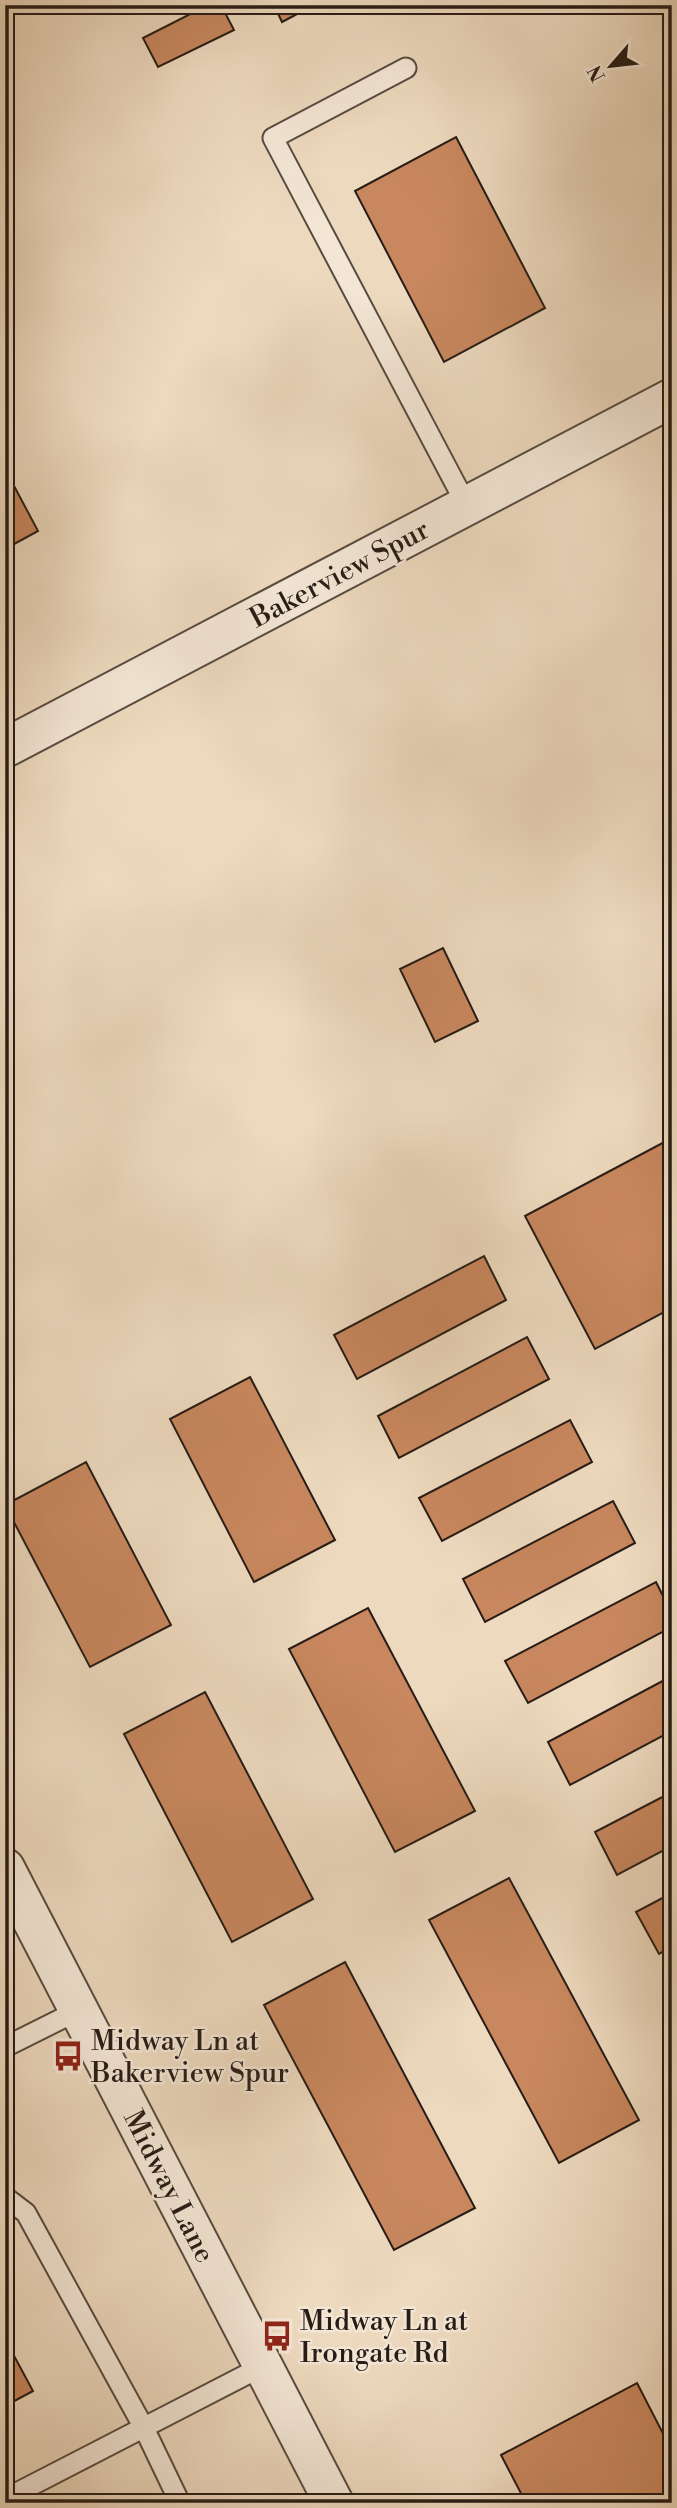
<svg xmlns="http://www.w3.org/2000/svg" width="677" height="2508" font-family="'Libre Bodoni',serif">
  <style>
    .building { fill: #c8875e; stroke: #271c16; stroke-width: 2 }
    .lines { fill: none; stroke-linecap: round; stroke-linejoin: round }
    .lane-casing { stroke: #584b40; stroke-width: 23 }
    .street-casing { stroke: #584b40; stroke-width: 42 }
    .lane { stroke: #f3e6d5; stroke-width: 19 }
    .street { stroke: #f3e6d5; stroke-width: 38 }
    .labels { text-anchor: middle; stroke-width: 5; stroke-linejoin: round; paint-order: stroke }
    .street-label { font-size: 28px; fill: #271c16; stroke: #f3e6d5 }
    .poi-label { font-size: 28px; fill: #271c16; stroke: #f3e6d5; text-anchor: start }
  </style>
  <rect width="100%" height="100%" fill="#edd9be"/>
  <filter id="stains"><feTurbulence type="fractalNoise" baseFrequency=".00286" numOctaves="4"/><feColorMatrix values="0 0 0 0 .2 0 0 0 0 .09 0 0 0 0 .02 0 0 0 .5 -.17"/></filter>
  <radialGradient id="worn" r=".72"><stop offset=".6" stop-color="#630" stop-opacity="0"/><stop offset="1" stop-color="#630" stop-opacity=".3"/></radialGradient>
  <g class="building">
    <polygon points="208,5 221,5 234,30 158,67 143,38"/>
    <polygon points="274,5 314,5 282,22"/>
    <polygon points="456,137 545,308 444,362 355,191"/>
    <polygon points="5,469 38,531 5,549"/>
    <polygon points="443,948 478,1021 435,1042 400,969"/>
    <polygon points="672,1138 672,1308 595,1349 525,1216"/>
    <polygon points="484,1256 506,1300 357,1379 334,1335"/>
    <polygon points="527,1337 549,1379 399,1458 378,1416"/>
    <polygon points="250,1377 335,1540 254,1582 170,1419"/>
    <polygon points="570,1420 592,1462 442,1541 419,1498"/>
    <polygon points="86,1462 171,1625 90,1667 5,1505"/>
    <polygon points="613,1501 635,1543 485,1622 463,1579"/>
    <polygon points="656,1582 672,1614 672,1627 528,1703 505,1661"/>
    <polygon points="368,1608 475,1811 395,1852 289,1649"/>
    <polygon points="672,1676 672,1731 570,1785 548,1742"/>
    <polygon points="205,1692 313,1899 232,1942 124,1734"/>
    <polygon points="672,1792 672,1846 617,1875 595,1832"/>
    <polygon points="509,1878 639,2120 559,2163 429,1920"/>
    <polygon points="672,1893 672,1947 659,1954 636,1912"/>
    <polygon points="345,1962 475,2208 394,2250 264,2005"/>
    <polygon points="5,2339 33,2391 5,2406"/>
    <polygon points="637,2383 672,2451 672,2493 652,2503 526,2503 501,2455"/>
  </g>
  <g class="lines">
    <g class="lane-casing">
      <g id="lane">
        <polyline points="406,68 273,138 467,506"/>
        <polyline points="5,2047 79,2010"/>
        <polyline points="5,2197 26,2213 144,2428 180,2503"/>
        <polyline points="5,2499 263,2366"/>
      </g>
    </g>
    <g class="street-casing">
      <g id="street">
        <polyline points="5,748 672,398"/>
        <polyline points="5,1868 334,2503"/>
      </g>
    </g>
    <use href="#lane" class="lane"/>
    <use href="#street" class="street"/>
  </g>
  <defs>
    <g id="bus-bare" transform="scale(2.415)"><path d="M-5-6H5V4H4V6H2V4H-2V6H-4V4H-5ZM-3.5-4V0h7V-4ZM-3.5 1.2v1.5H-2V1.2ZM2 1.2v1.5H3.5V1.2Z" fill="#8f2418" stroke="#f3e6d5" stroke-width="2.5" paint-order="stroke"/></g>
  </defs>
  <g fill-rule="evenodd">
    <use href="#bus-bare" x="68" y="2056"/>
    <use href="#bus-bare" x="277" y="2336"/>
  </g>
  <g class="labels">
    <g class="street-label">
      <text transform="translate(339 573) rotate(-28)" y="10">Bakerview Spur</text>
      <text transform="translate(170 2186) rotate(63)" y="10">Midway Lane</text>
    </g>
    <g class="poi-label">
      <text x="91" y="2050">Midway Ln at<tspan x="91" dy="32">Bakerview Spur</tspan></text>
      <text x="300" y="2330">Midway Ln at<tspan x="300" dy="32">Irongate Rd</tspan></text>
    </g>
  </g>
  <rect width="677" height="2508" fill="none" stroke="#edd9be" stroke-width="28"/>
  <rect x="7" y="7" width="663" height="2494" fill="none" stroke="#271c16" stroke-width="3.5"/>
  <rect x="14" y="14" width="649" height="2480" fill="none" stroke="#271c16" stroke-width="2"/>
  <g transform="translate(611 66) rotate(242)" stroke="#f3e6d5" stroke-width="5" paint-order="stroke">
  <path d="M0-5L12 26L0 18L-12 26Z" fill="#271c16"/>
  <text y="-10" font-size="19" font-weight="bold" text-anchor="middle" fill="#271c16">N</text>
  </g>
  <rect width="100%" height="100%" filter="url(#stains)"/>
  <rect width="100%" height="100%" fill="url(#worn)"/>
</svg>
